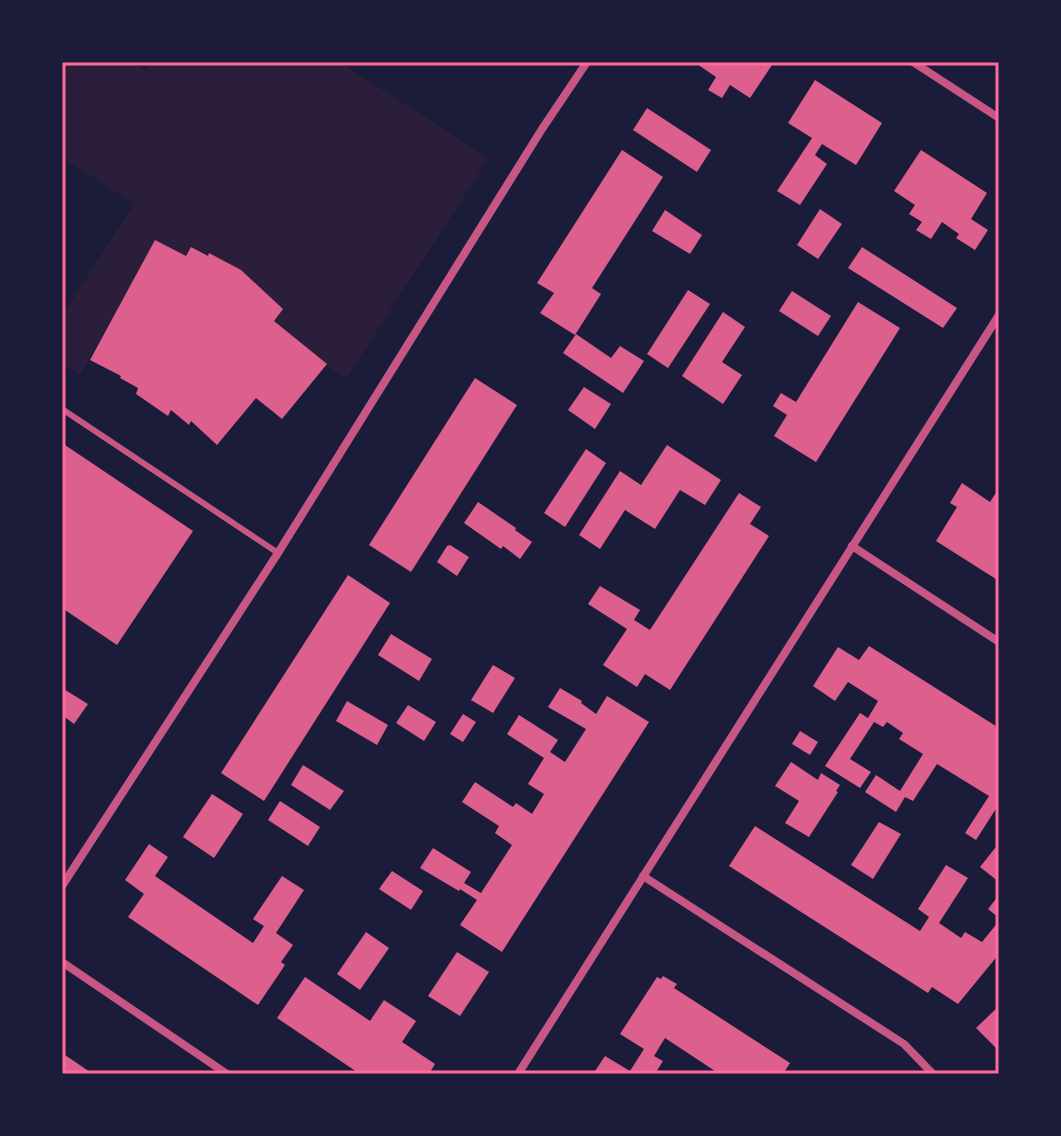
<svg xmlns="http://www.w3.org/2000/svg" width="1061" height="1136" font-family="'PT Sans Narrow',sans-serif">
  <style>
    .green { fill: #2a1e3b }
    .building { fill: #dd5f8e }
    .lines { fill: none; stroke-linecap: round; stroke-linejoin: round }
    .service { stroke: #c65784; stroke-width: 6 }
    .minor { stroke: #c65784; stroke-width: 8 }
    .neatline { fill: none; stroke: #ff6b9d; stroke-width: 3 }
  </style>
  <rect width="100%" height="100%" fill="#1b1b3a"/>
  <polygon class="green" points="62,62 131,62 146,71 153,62 339,62 489,158 346,379 156,241 80,375 62,364 62,316 134,204 62,157"/>
  <g class="building">
    <polygon points="694,62 774,62 750,98 730,85 722,98 708,90 716,77"/>
    <polygon points="815,80 882,123 856,165 822,144 815,155 827,164 800,205 777,191 812,138 788,123"/>
    <polygon points="647,108 711,150 697,172 633,130"/>
    <polygon points="622,150 663,177 592,288 601,294 575,335 540,313 554,293 537,283"/>
    <polygon points="921,150 987,193 971,219 988,230 975,250 956,238 959,234 942,222 931,239 916,230 922,222 909,214 915,205 894,191"/>
    <polygon points="820,209 842,224 818,259 797,245"/>
    <polygon points="665,210 702,235 690,254 652,231"/>
    <polygon points="155,240 186,256 191,247 208,256 209,253 241,270 283,309 274,321 327,364 282,419 256,398 217,445 191,421 189,425 171,410 168,416 136,394 138,388 120,378 121,376 90,360"/>
    <polygon points="862,247 957,308 943,328 848,268"/>
    <polygon points="688,290 710,304 668,368 647,354"/>
    <polygon points="792,291 831,316 818,336 779,311"/>
    <polygon points="858,302 900,328 816,462 774,436 787,415 773,406 781,393 796,402"/>
    <polygon points="723,312 745,327 722,362 742,375 723,404 682,376"/>
    <polygon points="576,334 611,358 620,346 644,361 623,393 563,353"/>
    <polygon points="475,378 517,405 411,572 369,545"/>
    <polygon points="584,387 611,404 595,429 568,410"/>
    <polygon points="62,443 193,531 117,645 62,608"/>
    <polygon points="667,445 721,480 705,505 680,490 655,529 625,510 600,549 579,535 620,471 641,485"/>
    <polygon points="586,449 606,463 565,527 544,513"/>
    <polygon points="962,483 990,502 999,488 999,581 936,541 957,507 950,503"/>
    <polygon points="739,493 761,507 750,524 769,536 670,690 645,674 637,687 603,665 627,629 588,604 600,586 640,610 634,620 650,630"/>
    <polygon points="478,502 516,528 515,530 532,542 520,559 503,546 501,549 464,523"/>
    <polygon points="450,545 469,557 457,576 437,562 447,546"/>
    <polygon points="348,575 390,603 264,801 221,773"/>
    <polygon points="391,634 432,659 419,681 378,655"/>
    <polygon points="869,646 999,728 999,804 976,840 965,833 989,796 937,764 913,801 905,797 896,812 865,792 876,775 900,791 923,754 899,739 903,733 887,722 883,727 874,722 850,759 871,772 860,788 825,766 860,713 868,718 878,701 848,682 835,701 813,686 838,647 859,660"/>
    <polygon points="493,665 515,678 493,713 471,700"/>
    <polygon points="62,688 88,704 74,724 62,715"/>
    <polygon points="560,688 582,701 581,703 596,714 607,696 649,722 502,952 460,925 477,900 460,889 459,891 420,868 433,848 471,872 464,883 481,893 512,845 495,833 499,826 462,802 475,782 513,807 516,803 532,814 544,794 528,784 544,758 507,734 519,715 558,740 550,752 565,762 586,729 548,707"/>
    <polygon points="347,701 388,725 377,745 336,721"/>
    <polygon points="408,705 436,722 424,741 396,723"/>
    <polygon points="463,714 476,722 463,742 450,734"/>
    <polygon points="800,731 818,742 810,755 792,744"/>
    <polygon points="791,762 818,780 821,773 840,785 836,791 838,792 809,837 785,823 799,801 775,786"/>
    <polygon points="303,765 344,791 330,810 291,785"/>
    <polygon points="212,794 243,814 214,858 183,837"/>
    <polygon points="280,801 320,827 308,846 268,820"/>
    <polygon points="879,822 901,834 873,879 851,865"/>
    <polygon points="755,826 920,931 929,917 918,909 946,865 968,878 939,923 961,938 965,932 982,942 999,921 999,954 958,1004 932,987 928,993 729,866"/>
    <polygon points="999,843 999,882 980,867"/>
    <polygon points="149,844 168,857 155,876 253,943 264,926 253,919 282,876 304,890 276,933 293,945 281,962 285,965 258,1005 128,917 144,894 125,880"/>
    <polygon points="392,871 423,891 411,910 379,889"/>
    <polygon points="999,895 999,918 988,909"/>
    <polygon points="366,932 389,948 360,990 337,974"/>
    <polygon points="457,952 489,972 460,1016 428,996"/>
    <polygon points="663,976 677,984 674,988 790,1063 783,1074 717,1074 718,1073 665,1038 654,1056 663,1061 655,1074 593,1074 605,1056 630,1071 644,1049 620,1034 657,977 661,979"/>
    <polygon points="305,977 370,1021 384,1000 416,1021 402,1042 435,1064 429,1074 360,1074 277,1018"/>
    <polygon points="999,1006 999,1051 976,1028"/>
    <polygon points="62,1053 93,1074 62,1074"/>
  </g>
  <g class="lines">
    <polyline class="service" points="62,409 278,553"/>
    <g class="minor">
      <polyline points="913,62 999,118"/>
      <polyline points="852,546 999,642"/>
      <polyline points="643,876 904,1044 933,1074"/>
      <polyline points="62,886 278,553 542,129 587,62"/>
      <polyline points="62,962 227,1074"/>
      <polyline points="518,1074 999,315"/>
    </g>
  </g>
  <rect width="1061" height="1136" fill="none" stroke="#1b1b3a" stroke-width="128"/>
  <rect x="64" y="64" width="933" height="1008" class="neatline"/>
</svg>
